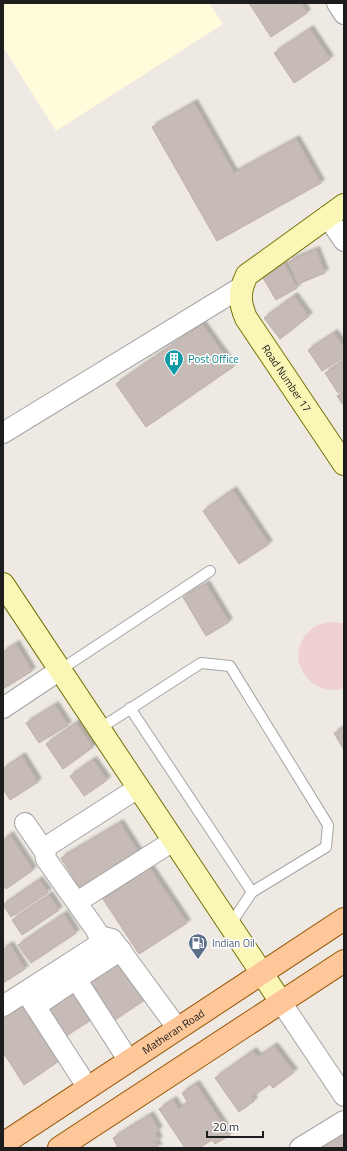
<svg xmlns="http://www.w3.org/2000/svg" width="347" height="1151" font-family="'Titillium Web',sans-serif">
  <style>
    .commercial { fill: #f0d1d3 }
    .education { fill: #fffbdb }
    .building { fill: #c6bbb6; stroke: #c0aea5; filter: url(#shadow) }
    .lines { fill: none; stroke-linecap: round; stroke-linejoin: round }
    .lane-casing { stroke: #a4a4a4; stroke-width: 12 }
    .street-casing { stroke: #a4a4a4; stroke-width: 22 }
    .secondary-casing { stroke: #747404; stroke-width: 24 }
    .primary-casing { stroke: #965400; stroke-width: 24 }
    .lane { stroke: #fff; stroke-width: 10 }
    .street { stroke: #fff; stroke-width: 20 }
    .secondary { stroke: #faf6b5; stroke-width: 22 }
    .primary { stroke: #fdc799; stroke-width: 22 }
    .labels { text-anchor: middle; stroke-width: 3; stroke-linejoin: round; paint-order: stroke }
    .culture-label { font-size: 11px; fill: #0d838f; stroke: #fff; text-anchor: start }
    .street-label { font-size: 11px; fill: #1d1d1d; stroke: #fff }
    .service-label { font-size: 11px; fill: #4e5e75; stroke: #fff; text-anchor: start }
  </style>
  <defs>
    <filter id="shadow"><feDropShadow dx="3.5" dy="-3.5" stdDeviation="1" flood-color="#0004"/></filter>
  </defs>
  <rect width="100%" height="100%" fill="#eee9e3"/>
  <polygon class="commercial" points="328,622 344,623 344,688 337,690 324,689 312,683 303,673 298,660 299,647 305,635 315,626"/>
  <polygon class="education" points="3,3 209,3 223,24 56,131 3,47"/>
  <g class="building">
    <polygon points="249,3 301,3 307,13 271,37"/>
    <polygon points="310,29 330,59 294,83 274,53"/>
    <polygon points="194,103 234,173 296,139 321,183 217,241 152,127"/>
    <polygon points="316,250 325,273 298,284 289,261"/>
    <polygon points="284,264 297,288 276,300 262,276"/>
    <polygon points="294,296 309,316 280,339 264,318"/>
    <polygon points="202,324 233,367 146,427 116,384"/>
    <polygon points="334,333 344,347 344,357 322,371 308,350"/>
    <polygon points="344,360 344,389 338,393 325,373"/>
    <polygon points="344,391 344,406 337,396"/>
    <polygon points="233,490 269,544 239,564 203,511"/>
    <polygon points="206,584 229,622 206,636 183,597"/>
    <polygon points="16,644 32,671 3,689 3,652"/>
    <polygon points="55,705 68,725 39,743 26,723"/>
    <polygon points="76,723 93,747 63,769 46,744"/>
    <polygon points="344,728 344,750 334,733"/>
    <polygon points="22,756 38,782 10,800 3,789 3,769"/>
    <polygon points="93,760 107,780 84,796 70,776"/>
    <polygon points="120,823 139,853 80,889 61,858"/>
    <polygon points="10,835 33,870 6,889 3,885 3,840"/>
    <polygon points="150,868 187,923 139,954 103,899"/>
    <polygon points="39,880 48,892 11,917 3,905"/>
    <polygon points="49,895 59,910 22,935 12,920"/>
    <polygon points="64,914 76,933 31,963 18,945"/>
    <polygon points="10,945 25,969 3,983 3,949"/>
    <polygon points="120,955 149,997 112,1022 83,979"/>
    <polygon points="76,985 97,1016 60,1040 40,1008"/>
    <polygon points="28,1003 38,1018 33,1022 59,1061 24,1085 3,1052 3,1019"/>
    <polygon points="274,1046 294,1072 273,1088 270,1084 252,1097 254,1101 239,1112 215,1078 253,1051 258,1057"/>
    <polygon points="196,1084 230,1135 215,1144 212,1140 199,1148 185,1148 159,1109 173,1100 179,1109 188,1103 182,1093"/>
    <polygon points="150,1115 159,1130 155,1133 159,1140 155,1142 159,1148 118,1148 113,1138"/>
    <polygon points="338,1127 344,1137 344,1148 305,1148"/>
  </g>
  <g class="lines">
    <g class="lane-casing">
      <g id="lane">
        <polyline points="60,670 210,571"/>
        <polyline points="99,729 201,663 230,666 328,825 326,847 252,892 130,708"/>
        <polyline points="230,925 252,892"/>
      </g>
    </g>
    <g class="street-casing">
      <g id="street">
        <polyline points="337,3 344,14"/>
        <polyline points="327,216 344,241"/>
        <polyline points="3,433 240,288"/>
        <polyline points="3,708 60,670"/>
        <polyline points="25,823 45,852"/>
        <polyline points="77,902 173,841"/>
        <polyline points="99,936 112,939 178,1029"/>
        <polyline points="67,965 129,1061"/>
        <polyline points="81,976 121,950"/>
        <polyline points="26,992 88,1088"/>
        <polyline points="281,1002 344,1096"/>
        <polyline points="3,1006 98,945 100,939 96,930 46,859 45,852 49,845 138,788"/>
        <polyline points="36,1006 76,979"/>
        <polyline points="300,1148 344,1121"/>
      </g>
    </g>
    <g class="secondary-casing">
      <g id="secondary">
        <path id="s1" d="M 344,205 L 247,275 C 239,291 239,302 246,318 L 344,464"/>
        <polyline points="3,584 281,1002"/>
      </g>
    </g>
    <g class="primary-casing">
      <g id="primary">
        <path id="s2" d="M 3,1144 L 344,919"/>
        <polyline points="59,1148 344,961"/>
      </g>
    </g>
    <use href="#lane" class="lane"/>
    <use href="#street" class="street"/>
    <use href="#secondary" class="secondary"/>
    <use href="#primary" class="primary"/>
  </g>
  <defs>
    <g id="building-pin" transform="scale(1)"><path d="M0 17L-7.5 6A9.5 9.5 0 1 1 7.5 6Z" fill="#0f9aa8" stroke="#fff"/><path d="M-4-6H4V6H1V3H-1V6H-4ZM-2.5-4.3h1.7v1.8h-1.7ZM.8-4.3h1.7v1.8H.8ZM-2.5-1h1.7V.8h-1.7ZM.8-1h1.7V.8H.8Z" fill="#fff"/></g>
    <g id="fuel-pin" transform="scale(1)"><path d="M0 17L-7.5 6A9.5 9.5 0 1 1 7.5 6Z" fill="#5c6f8a" stroke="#fff"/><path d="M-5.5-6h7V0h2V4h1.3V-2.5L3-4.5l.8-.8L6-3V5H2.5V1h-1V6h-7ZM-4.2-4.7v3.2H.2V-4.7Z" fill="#fff"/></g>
  </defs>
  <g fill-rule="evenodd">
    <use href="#building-pin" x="174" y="359"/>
    <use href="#fuel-pin" x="198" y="943"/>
  </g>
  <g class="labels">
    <g class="culture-label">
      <text x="188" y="363">Post Office</text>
    </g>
    <g class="street-label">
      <text dy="4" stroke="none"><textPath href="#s1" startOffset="237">Road Number 17</textPath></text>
      <text dy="4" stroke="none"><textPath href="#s2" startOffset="204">Matheran Road</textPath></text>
    </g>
    <g class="service-label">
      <text x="212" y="947">Indian Oil</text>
    </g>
  </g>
  <rect width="347" height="1151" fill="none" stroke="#1d1d1d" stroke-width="8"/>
  <path d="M207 1131v6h56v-6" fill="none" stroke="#1d1d1d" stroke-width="2"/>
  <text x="213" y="1131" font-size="12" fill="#1d1d1d" stroke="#ffffff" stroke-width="3" paint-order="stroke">20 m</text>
</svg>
